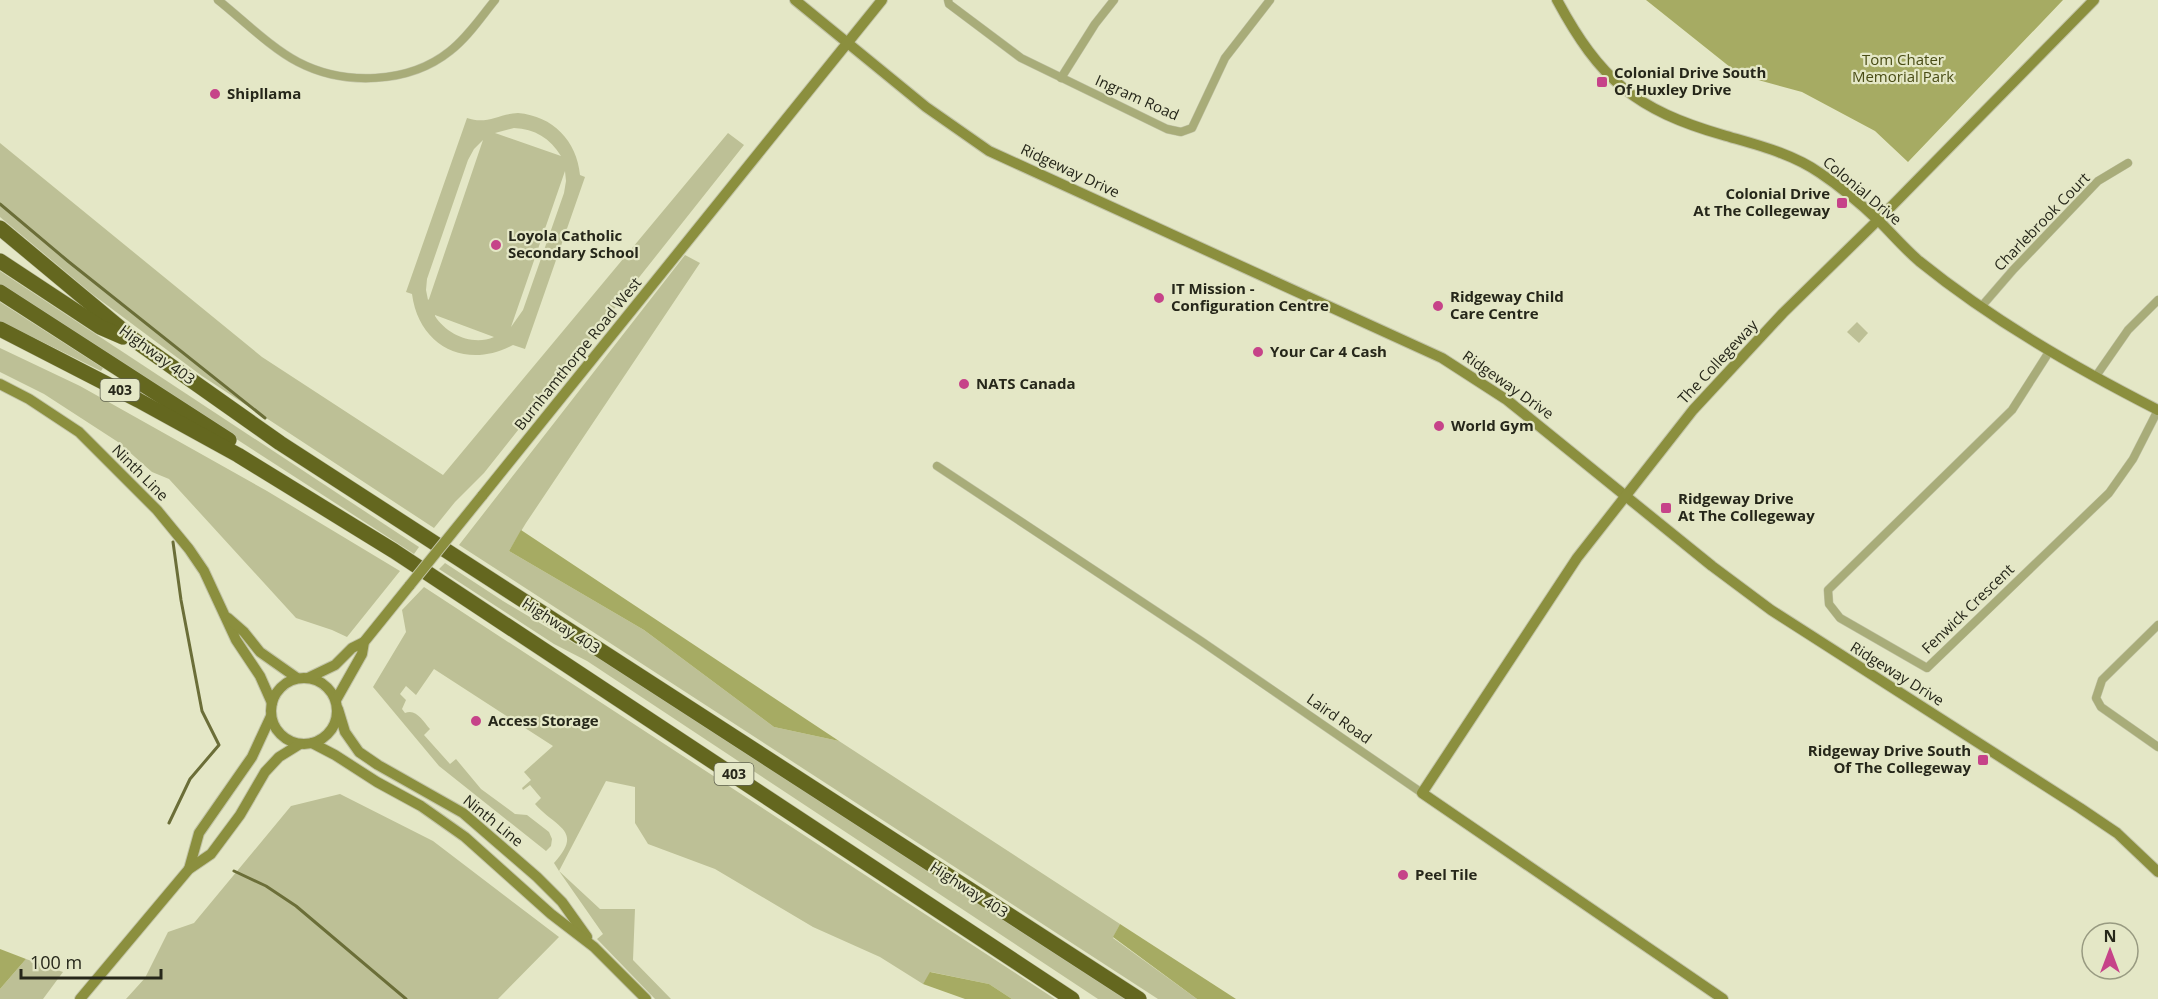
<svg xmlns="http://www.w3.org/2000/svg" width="2158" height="999" font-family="'Open Sans',sans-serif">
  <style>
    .green { fill: #bdc096; fill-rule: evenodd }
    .forest { fill: #a6ab63 }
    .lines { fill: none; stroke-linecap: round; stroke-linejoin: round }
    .stream { stroke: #6b6e38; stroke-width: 3 }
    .street-casing { stroke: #c2c4a7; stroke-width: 9 }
    .secondary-casing { stroke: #c2c4a7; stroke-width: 12 }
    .highway-casing { stroke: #c2c4a7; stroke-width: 16 }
    .street { stroke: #a8ac79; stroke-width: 8 }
    .secondary { stroke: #8b8f3e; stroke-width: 10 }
    .highway { stroke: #64671f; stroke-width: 15 }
    .secondary-bridge-casing { stroke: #c2c4a7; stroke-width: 12; stroke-linecap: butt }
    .secondary-bridge { stroke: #8b8f3e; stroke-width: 10 }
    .poi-dot { fill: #c64389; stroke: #e4e7c6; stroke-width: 2 }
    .labels { text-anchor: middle; stroke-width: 4.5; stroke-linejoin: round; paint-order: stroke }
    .shield { fill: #e4e7c6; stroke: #5f614e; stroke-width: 1.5 }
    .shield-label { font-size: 14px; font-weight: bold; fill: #26271a }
    .park-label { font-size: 15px; fill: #494c15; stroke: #e4e7c6 }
    .poi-label { font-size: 15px; font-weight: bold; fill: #26271a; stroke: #e4e7c6; text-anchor: start }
    .street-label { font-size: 15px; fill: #26271a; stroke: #e4e7c6 }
  </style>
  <rect width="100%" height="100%" fill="#e4e7c6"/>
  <g class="green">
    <path d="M 518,113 C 553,116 577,141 580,175 L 585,177 L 525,349 L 513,345 C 467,370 419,347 412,294 L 406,292 L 467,118 C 487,125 498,114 518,113 ZM 514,128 C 535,129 550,138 561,156 L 495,133 ZM 483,140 L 429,299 L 428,300 L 426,290 L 427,279 L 468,160 L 474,149 ZM 565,171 L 566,181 L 564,193 L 523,310 L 511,327 ZM 435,316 L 435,315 L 494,337 C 473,346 447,335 435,316 Z"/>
    <polygon points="728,133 744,145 484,473 455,502 434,528 202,376 92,294 0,217 0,143 262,357 443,475"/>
    <polygon points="685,255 700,263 526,523 509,551 644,630 774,727 839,741 1120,924 1113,938 1197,999 1158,999 459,545"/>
    <polygon points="0,271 419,547 414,554 0,286"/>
    <polygon points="0,302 103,368 101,371 0,321"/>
    <polygon points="1857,322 1868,333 1859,343 1847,332"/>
    <polygon points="0,348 80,386 267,491 400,571 347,637 332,630 296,618 169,479 152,472 118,442 44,394 0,372"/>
    <polygon points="445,563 503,601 602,660 1126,999 1098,999 587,661 554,644 439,569"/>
    <path d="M 424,587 L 1055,999 L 1012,999 L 989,984 L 931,972 L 923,984 L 880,957 L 813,927 L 715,869 L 648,844 L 635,823 L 635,787 L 606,781 L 559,871 L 600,909 L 635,909 L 633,960 L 671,999 L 655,999 L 597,939 L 603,934 L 559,871 L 554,863 C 584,830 556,828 535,804 L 541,798 L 530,785 L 523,790 L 522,788 L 531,780 L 524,772 L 553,746 L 434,669 L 416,695 L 406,686 L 400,694 L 406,700 L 402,709 L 405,713 C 416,708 423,721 430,729 L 424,735 L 450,764 L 456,759 L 481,789 L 515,814 L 527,815 L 549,832 L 552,839 L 551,846 L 546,851 L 439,766 L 373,687 L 406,632 L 402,610 Z"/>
    <polygon points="340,794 433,841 559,937 498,999 126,999 145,978 168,932 194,923 291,806"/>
    <polygon points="26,959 63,972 43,999 0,999 0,989"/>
  </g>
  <g class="forest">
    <polygon points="1646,0 2063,0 1908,162 1875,131 1802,92 1740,75"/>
    <polygon points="521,530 839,741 774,727 644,630 509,551"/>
    <polygon points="1120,924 1236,999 1197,999 1113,937"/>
    <polygon points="0,949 26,959 0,989"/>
    <polygon points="930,972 989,984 1012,999 965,999 923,984"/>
  </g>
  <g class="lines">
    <g class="stream">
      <polyline points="0,204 69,262 265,418"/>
      <polyline points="169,823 190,779 219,745 202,711 181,600 173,542"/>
      <polyline points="234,871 266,886 296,906 406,999"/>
    </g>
    <g class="street-casing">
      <g id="street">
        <path d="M 218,0 C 242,19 271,48 298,62 C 344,86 409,84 450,51 C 468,37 481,17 495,0"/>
        <polyline points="948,0 949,4 1021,58 1167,129 1181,132 1192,128 1225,58 1270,0"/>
        <polyline points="1061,78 1095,24 1114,0"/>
        <polyline points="1981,307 2013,270 2098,181 2128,163"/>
        <polyline points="2049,352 2012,410 1828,590 1829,604 1840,618 1927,668 2109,493 2133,459 2158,410"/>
        <polyline points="2096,376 2128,330 2158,300"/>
        <polyline points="937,466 1201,641 1422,793"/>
        <polyline points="2158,625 2102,680 2096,698 2101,707 2158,747"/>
      </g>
    </g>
    <g class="secondary-casing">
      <g id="secondary">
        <polyline points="795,0 926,107 989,151 1442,358 1507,400 1712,566 1771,610 2080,808 2117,833 2158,872"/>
        <path d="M 1557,0 C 1600,80 1636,110 1723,135 C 1757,145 1791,153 1820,173 C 1841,187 1862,205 1880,222 C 1893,235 1905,249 1919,261 C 1992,320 2074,367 2158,410"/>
        <polyline points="0,384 29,399 79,432 157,510 189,549 204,571 236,640 260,676 272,703"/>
        <polyline points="482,496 882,0"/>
        <polyline points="228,618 244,632 260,652 297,678"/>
        <circle cx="304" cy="711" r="33"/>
        <polyline points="308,678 335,665 352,648 364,642"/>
        <polyline points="336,700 362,654 364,642 410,585"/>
        <polyline points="338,709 345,732 359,752 378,765 463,813 537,877 562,902 587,937"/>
        <polyline points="312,743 335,755 377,782 421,806 465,837 551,914 594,947 646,999"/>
        <polyline points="189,869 199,833 252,757 271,716"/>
        <polyline points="80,999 189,869 211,854 240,815 265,772 279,757 300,744"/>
        <polyline points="1723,999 1422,793 1577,558 1693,410 1783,313 1878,220 2094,0"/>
      </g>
    </g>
    <g class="highway-casing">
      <g id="highway">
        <polyline points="0,228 137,342 280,443 1139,999"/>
        <polyline points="0,261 100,327 123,337"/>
        <polyline points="0,292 229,440"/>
        <polyline points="0,329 138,400 238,455 394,551 1072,999"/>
      </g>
    </g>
    <use href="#street" class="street"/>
    <use href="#secondary" class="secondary"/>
    <use href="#highway" class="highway"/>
    <g class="secondary-bridge-casing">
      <polyline id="secondary-bridge" points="410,585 482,496"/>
    </g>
    <use href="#secondary-bridge" class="secondary-bridge"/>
  </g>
  <g class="poi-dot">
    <rect x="1596" y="76" width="12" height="12" rx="3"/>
    <circle cx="215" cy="94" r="6"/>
    <rect x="1836" y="197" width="12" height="12" rx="3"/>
    <circle cx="496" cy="245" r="6"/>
    <circle cx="1159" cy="298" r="6"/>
    <circle cx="1438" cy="306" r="6"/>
    <circle cx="1258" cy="352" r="6"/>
    <circle cx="964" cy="384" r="6"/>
    <circle cx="1439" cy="426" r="6"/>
    <rect x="1660" y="502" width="12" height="12" rx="3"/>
    <circle cx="476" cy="721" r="6"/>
    <rect x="1977" y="754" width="12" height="12" rx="3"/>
    <circle cx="1403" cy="875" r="6"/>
  </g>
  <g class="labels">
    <g class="shield">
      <rect x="100.5" y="379" width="39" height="22" rx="4.5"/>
      <rect x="714.5" y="763" width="39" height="22" rx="4.5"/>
    </g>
    <g class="shield-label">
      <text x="120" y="395">403</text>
      <text x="734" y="779">403</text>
    </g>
    <g class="park-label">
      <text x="1903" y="65">Tom Chater<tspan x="1903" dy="17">Memorial Park</tspan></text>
    </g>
    <g class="poi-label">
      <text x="1614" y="78">Colonial Drive South<tspan x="1614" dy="17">Of Huxley Drive</tspan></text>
      <text x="227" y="99">Shipllama</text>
      <text x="1830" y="199" text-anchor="end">Colonial Drive<tspan x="1830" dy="17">At The Collegeway</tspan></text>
      <text x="508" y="241">Loyola Catholic<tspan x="508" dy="17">Secondary School</tspan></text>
      <text x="1171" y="294">IT Mission -<tspan x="1171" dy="17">Configuration Centre</tspan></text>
      <text x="1450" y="302">Ridgeway Child<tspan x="1450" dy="17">Care Centre</tspan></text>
      <text x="1270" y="357">Your Car 4 Cash</text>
      <text x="976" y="389">NATS Canada</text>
      <text x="1451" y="431">World Gym</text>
      <text x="1678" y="504">Ridgeway Drive<tspan x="1678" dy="17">At The Collegeway</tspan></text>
      <text x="488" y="726">Access Storage</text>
      <text x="1971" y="756" text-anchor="end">Ridgeway Drive South<tspan x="1971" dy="17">Of The Collegeway</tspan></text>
      <text x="1415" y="880">Peel Tile</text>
    </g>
    <g class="street-label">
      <text transform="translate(1137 98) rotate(24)" y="5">Ingram Road</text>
      <text transform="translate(1070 171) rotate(25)" y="5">Ridgeway Drive</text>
      <text transform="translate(1862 191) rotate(40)" y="5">Colonial Drive</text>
      <text transform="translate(2042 222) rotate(-46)" y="5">Charlebrook Court</text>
      <text transform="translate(578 354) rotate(-51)" y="5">Burnhamthorpe Road West</text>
      <text transform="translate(157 355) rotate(36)" y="5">Highway 403</text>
      <text transform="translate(1718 362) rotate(-47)" y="5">The Collegeway</text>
      <text transform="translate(1508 385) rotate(35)" y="5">Ridgeway Drive</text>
      <text transform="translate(140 473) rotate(45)" y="5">Ninth Line</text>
      <text transform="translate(1968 609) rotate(-44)" y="5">Fenwick Crescent</text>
      <text transform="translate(561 626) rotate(33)" y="5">Highway 403</text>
      <text transform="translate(1897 674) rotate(32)" y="5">Ridgeway Drive</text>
      <text transform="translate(1339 719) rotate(35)" y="5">Laird Road</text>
      <text transform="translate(493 821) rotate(39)" y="5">Ninth Line</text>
      <text transform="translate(969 890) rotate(33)" y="5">Highway 403</text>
    </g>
  </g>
  <g transform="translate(2110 951)"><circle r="28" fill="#e4e7c6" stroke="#989a81" stroke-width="1.5"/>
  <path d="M0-4.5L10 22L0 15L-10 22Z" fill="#c64389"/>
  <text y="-9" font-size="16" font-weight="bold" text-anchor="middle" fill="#26271a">N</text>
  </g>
  <path d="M21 969v9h140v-9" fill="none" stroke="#26271a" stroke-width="3"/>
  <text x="30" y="969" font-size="18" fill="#26271a" stroke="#e4e7c6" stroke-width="4.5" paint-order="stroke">100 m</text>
</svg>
